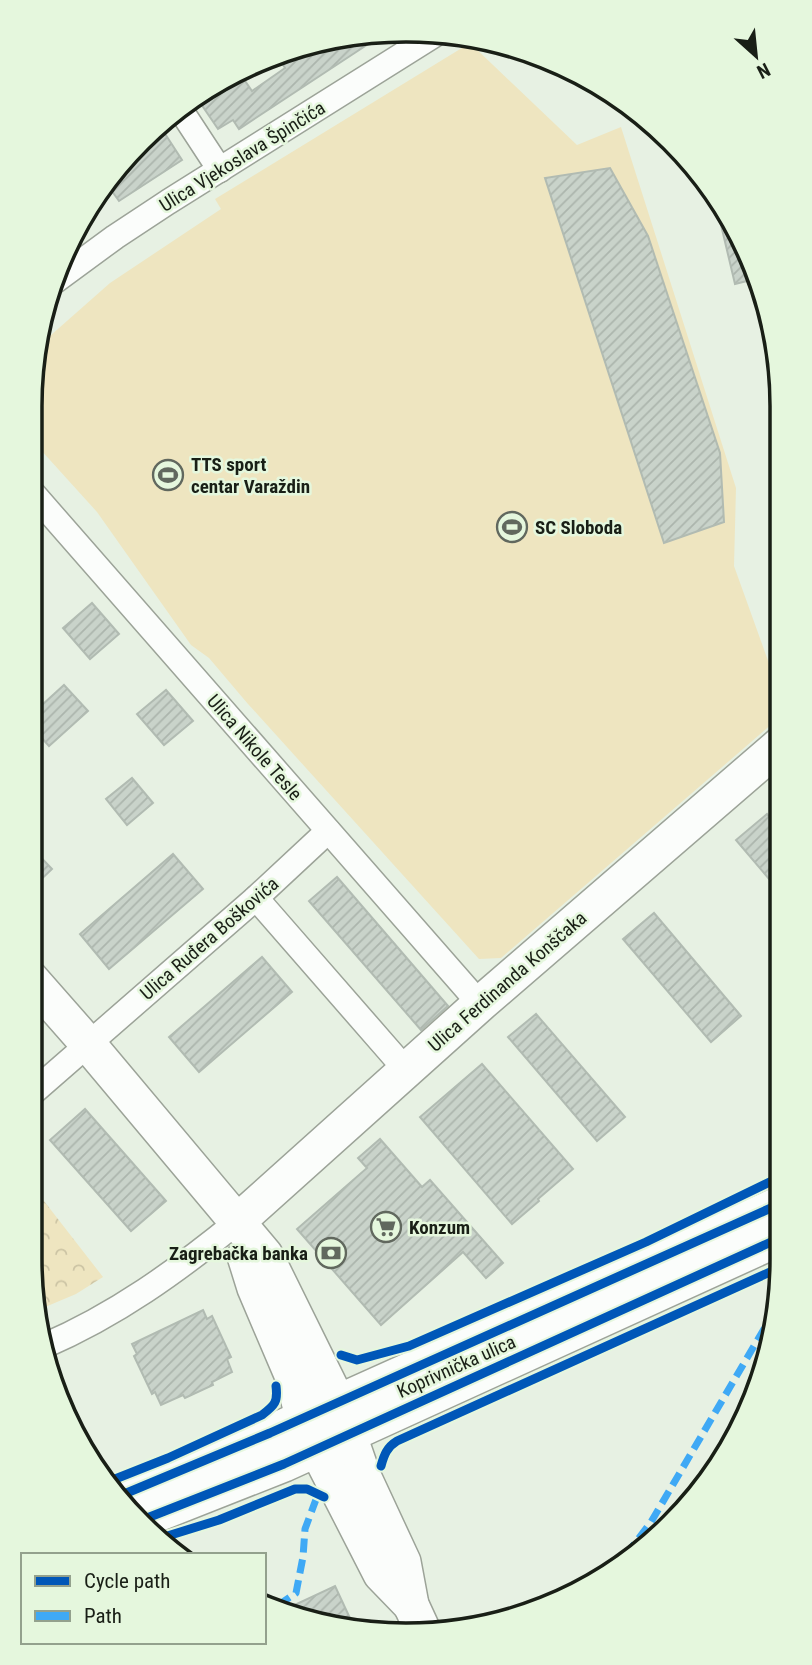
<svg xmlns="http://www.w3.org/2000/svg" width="812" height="1665" font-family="'Roboto Condensed',sans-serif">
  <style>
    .park { fill: url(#park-crowns) }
    .garden { fill: #eee5c0 }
    .building { fill: url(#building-hatch); stroke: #b1bbb2; stroke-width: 2 }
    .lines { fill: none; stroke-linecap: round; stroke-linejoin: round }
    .street-casing { stroke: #9ca398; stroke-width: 27 }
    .secondary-casing { stroke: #9ca398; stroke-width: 38 }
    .street { stroke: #fbfdfb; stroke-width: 24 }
    .secondary { stroke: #fbfdfb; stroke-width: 35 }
    .quiet { stroke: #3fa9f5; stroke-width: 7; stroke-dasharray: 14 7; stroke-linecap: butt }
    .cycleway-casing { stroke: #e5f7dd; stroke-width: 13 }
    .cycleway { stroke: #0057b8; stroke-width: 9 }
    .labels { text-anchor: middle; stroke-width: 5; stroke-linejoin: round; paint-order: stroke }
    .street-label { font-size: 19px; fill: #191f16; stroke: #e5f7dd }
    .poi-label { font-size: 19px; font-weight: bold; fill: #191f16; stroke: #e5f7dd; text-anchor: start }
    .rim { fill: none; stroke: #191f16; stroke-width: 3.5 }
  </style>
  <defs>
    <pattern id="park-crowns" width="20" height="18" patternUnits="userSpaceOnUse" patternTransform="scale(1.75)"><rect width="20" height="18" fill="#eee5c0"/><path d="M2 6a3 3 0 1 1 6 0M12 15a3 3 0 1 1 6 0" fill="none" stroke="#ccc4a4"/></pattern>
    <pattern id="building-hatch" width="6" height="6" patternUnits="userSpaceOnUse" patternTransform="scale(1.75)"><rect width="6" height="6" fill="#c9d3ca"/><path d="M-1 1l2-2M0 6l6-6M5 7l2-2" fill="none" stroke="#acb5ad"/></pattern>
  </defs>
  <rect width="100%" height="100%" fill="#e7f1e3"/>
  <polygon class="park" points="30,1183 103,1277 76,1294 38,1310 30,1259"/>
  <polygon class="garden" points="470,43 577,145 621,127 736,488 734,566 780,694 780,717 501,958 479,959 248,704 209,658 191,645 97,512 30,438 30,406 42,343 110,283 221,209 215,199"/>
  <g class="building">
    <polygon points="382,35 239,129 233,120 218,129 199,101 233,78 236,83 243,78 252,91 285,68 277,55"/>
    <polygon points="160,126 182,160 119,201 109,187 140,140"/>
    <polygon points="610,168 648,236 720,453 724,522 664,543 545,178"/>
    <polygon points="721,206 749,253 755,279 735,284 717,208"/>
    <polygon points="92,603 119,634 90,659 63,628"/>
    <polygon points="64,685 88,711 49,746 30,725 30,691 42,705"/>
    <polygon points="166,690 193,721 164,745 137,714"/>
    <polygon points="132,778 153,803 127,825 106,799"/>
    <polygon points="767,814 781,831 781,893 736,840"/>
    <polygon points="30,846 52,869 30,890"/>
    <polygon points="173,854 203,889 109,969 80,934"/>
    <polygon points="337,877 448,1006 421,1030 309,901"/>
    <polygon points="654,913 741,1016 711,1042 623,939"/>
    <polygon points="262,957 292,992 199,1072 169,1037"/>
    <polygon points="536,1014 625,1117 597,1141 508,1037"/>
    <polygon points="482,1064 573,1169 538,1199 539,1201 512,1224 420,1117"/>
    <polygon points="85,1109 166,1201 131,1231 50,1140"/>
    <polygon points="380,1139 422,1187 430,1180 503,1263 486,1278 463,1252 381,1325 297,1229 367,1168 358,1158"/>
    <polygon points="203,1310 207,1319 212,1316 231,1357 227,1359 232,1372 212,1382 213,1385 185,1398 183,1395 161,1405 155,1392 152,1394 134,1356 137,1354 132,1344"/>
    <polygon points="335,1586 355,1629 332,1628 286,1609"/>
  </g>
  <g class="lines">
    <g class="street-casing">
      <g id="street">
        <polyline points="182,112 220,170"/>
        <polyline points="55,281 115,237 168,202 434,35"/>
        <polyline points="30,490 480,1004"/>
        <polyline points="256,898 406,1070"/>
        <polyline points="30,1095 256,898 328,831"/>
        <path d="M 44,1346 C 116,1315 177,1271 237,1222"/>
      </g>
    </g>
    <g class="secondary-casing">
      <g id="secondary">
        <polyline points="30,978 88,1044 265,1255 337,1401 363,1476 403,1562 411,1605 423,1631"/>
        <polyline points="237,1222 480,1004 780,745"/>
        <polyline points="245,1256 255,1288 293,1377 303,1417 317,1449 381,1574 411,1605"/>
        <polyline points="117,1497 270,1433 782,1203"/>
        <polyline points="142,1520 284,1464 782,1237"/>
      </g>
    </g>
    <use href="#street" class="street"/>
    <use href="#secondary" class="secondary"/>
    <g class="quiet">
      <polyline points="626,1555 651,1522 771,1317"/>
      <polyline points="284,1608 283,1602 296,1593 303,1557 305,1529 318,1494"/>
    </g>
    <g class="cycleway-casing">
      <g id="cycleway">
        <polyline points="341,1355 357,1360 409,1346 646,1242 782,1176"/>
        <path d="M 381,1466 C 384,1455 387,1447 397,1441 L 781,1267"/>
        <path d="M 105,1483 L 168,1458 L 262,1415 C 275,1405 278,1402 276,1386"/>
        <polyline points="117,1497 270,1433 782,1203"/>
        <polyline points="142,1520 284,1464 782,1237"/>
        <polyline points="161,1538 219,1520 295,1489 307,1489 324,1497"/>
      </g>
    </g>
    <use href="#cycleway" class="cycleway"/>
  </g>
  <defs>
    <g id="stadium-ring" transform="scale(1.575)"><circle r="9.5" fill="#e5f7dd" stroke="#61685e" stroke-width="1.5"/><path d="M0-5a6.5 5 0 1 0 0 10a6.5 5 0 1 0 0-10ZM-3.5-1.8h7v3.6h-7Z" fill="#61685e"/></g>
    <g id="supermarket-ring" transform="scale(1.575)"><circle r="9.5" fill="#e5f7dd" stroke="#61685e" stroke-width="1.5"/><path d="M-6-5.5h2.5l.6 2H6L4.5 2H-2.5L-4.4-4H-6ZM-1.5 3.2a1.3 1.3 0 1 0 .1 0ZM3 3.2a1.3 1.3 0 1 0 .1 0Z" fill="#61685e"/></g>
    <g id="bank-ring" transform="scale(1.575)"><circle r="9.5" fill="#e5f7dd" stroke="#61685e" stroke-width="1.5"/><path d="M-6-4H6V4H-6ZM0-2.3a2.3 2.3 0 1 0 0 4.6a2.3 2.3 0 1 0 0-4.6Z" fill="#61685e"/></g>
  </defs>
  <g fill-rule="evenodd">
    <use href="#stadium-ring" x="168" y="475"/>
    <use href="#stadium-ring" x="512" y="527"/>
    <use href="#supermarket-ring" x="386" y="1227"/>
    <use href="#bank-ring" x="331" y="1253"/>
  </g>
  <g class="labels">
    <g class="street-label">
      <text transform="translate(242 156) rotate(-32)" y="7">Ulica Vjekoslava Špinčića</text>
      <text transform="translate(255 747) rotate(49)" y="7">Ulica Nikole Tesle</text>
      <text transform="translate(209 938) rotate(-41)" y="7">Ulica Ruđera Boškovića</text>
      <text transform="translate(507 981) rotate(-41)" y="7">Ulica Ferdinanda Konščaka</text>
      <text transform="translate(456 1366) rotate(-24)" y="7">Koprivnička ulica</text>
    </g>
    <g class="poi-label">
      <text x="191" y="471">TTS sport<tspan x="191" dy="22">centar Varaždin</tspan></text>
      <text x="535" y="534">SC Sloboda</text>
      <text x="409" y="1234">Konzum</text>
      <text x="308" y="1260" text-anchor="end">Zagrebačka banka</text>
    </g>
  </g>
  <path d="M0 0H812V1665H0ZM406 42H406A364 364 0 0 1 770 406V1259A364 364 0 0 1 406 1623H406A364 364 0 0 1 42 1259V406A364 364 0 0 1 406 42Z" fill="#e5f7dd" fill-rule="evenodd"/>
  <path class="rim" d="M406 42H406A364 364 0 0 1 770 406V1259A364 364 0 0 1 406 1623H406A364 364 0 0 1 42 1259V406A364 364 0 0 1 406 42Z"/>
  <rect x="21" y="1553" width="245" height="91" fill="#e5f7dd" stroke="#93a18d" stroke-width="2"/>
  <rect x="35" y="1576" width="35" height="10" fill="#0057b8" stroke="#93a18d" stroke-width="2"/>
  <text x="84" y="1588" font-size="21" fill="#191f16">Cycle path</text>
  <rect x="35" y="1611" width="35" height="10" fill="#3fa9f5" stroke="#93a18d" stroke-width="2"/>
  <text x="84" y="1623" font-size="21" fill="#191f16">Path</text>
  <g transform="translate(756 56) rotate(153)" stroke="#e5f7dd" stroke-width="5" paint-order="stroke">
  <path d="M0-5L12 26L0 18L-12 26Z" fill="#191f16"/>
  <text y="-10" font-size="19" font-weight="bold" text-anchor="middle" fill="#191f16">N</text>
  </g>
</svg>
